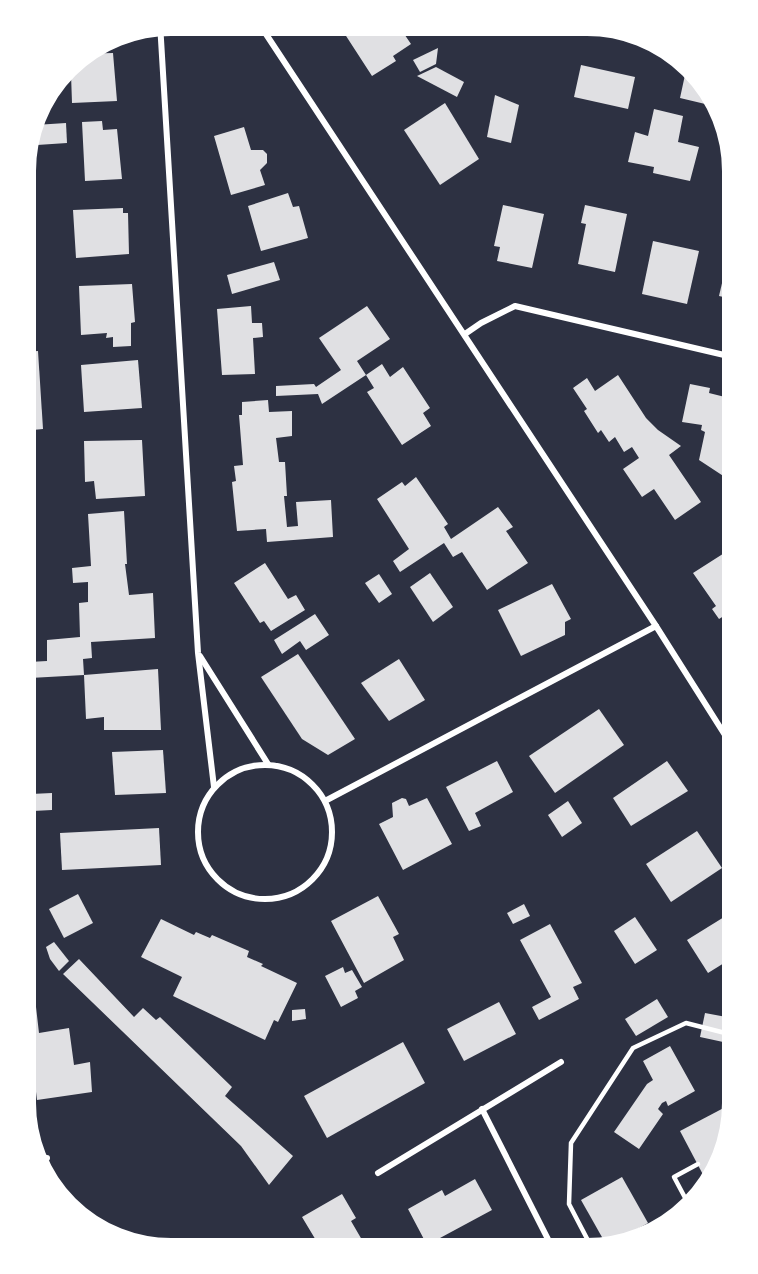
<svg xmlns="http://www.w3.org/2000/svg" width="758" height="1274" font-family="'DejaVu Sans',sans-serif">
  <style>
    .building { fill: #e0e0e3 }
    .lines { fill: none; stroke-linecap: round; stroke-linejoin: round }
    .path { stroke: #fff; stroke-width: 4 }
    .service { stroke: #fff; stroke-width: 4.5 }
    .minor { stroke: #fff; stroke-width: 6 }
    .rim { fill: none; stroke: #fff; stroke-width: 8 }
  </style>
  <rect width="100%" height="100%" fill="#2d3142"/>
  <g class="building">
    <polygon points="337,22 396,22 411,44 393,56 396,61 372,76"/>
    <polygon points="438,48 436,64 420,72 413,60"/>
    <polygon points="113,53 117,101 72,103 71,74 60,73 72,58 78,54"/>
    <polygon points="688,61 714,98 722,108 680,98"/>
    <polygon points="581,65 635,77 628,109 574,97"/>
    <polygon points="436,67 464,82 457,97 417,76"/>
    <polygon points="495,95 519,105 511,143 487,137"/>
    <polygon points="445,103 479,159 440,185 404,130"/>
    <polygon points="654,109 683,116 678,142 699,147 690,181 653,173 654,167 628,162 635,132 648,136"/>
    <polygon points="102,121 103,130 117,129 122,179 85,181 82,122"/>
    <polygon points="66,123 67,143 37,145 35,125"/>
    <polygon points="244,127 251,150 263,150 267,154 267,163 260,170 265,185 231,195 214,136"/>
    <polygon points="288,193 293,207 299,206 308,238 261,251 248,206"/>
    <polygon points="503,205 544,214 532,268 497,261 500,247 494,246"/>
    <polygon points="585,205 627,214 615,272 578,264 586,224 581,223"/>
    <polygon points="123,208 123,213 128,213 129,254 76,258 73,210"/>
    <polygon points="736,224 737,224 737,300 719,296"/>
    <polygon points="653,241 699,251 687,304 642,294"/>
    <polygon points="274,262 280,280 232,294 227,275"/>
    <polygon points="132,284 135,322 131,323 131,346 113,347 113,337 106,338 107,333 81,335 79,286"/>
    <polygon points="251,306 252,323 262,323 263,337 253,338 255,374 222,375 217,309"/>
    <polygon points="367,306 390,339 357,361 366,375 322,404 318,394 276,396 276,386 314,384 316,387 341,370 319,338"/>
    <polygon points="38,351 43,429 22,431 22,352"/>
    <polygon points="138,360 142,408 84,412 81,365"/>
    <polygon points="382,364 390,377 403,367 430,408 423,413 431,426 402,445 367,392 374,388 366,375"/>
    <polygon points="618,375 646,418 658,430 681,446 669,455 701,502 675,520 654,489 642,497 623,469 639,458 632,447 624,452 615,437 609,442 601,430 598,433 584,411 587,409 573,388 587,378 595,391"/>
    <polygon points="690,384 710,388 709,393 737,400 737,418 732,437 729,437 726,448 737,450 737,485 699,460 705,432 701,430 702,425 682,422"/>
    <polygon points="268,400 269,412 292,411 292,436 276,438 279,462 285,462 287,496 284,496 287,527 298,526 296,502 331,500 333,537 267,542 266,529 237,531 232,482 236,481 234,466 243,465 239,415 242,415 242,402"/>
    <polygon points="142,440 145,496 96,499 94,481 85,482 84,441"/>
    <polygon points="416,477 448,524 444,527 451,539 498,507 513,527 506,531 528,563 487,590 462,552 453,557 444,543 400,572 393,561 409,549 377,499 402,482 405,486"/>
    <polygon points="124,511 127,564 125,564 129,595 153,593 155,638 91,642 92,658 83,659 84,675 30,678 29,662 47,661 47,640 80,637 79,603 88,602 88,582 73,583 72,568 91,566 88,514"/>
    <polygon points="729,550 737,562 737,628 727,614 719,619 712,609 716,606 693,573"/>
    <polygon points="22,551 30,551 31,578 22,578"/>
    <polygon points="265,563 288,599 296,595 305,610 271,631 264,621 260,623 234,583"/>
    <polygon points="430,573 453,607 433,622 410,587"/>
    <polygon points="379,574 392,594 379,603 365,583"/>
    <polygon points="552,584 571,619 565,622 565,635 521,656 498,610"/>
    <polygon points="315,614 329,635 306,650 300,641 282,654 274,640"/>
    <polygon points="298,654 355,739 328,755 302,739 261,677"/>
    <polygon points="399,659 425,700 389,721 361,683"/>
    <polygon points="158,669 161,730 104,730 104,717 86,719 84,675"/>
    <polygon points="599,709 624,745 555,793 529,756"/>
    <polygon points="163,750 166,793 115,795 112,752"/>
    <polygon points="497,761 513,792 475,813 481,826 469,831 446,787"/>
    <polygon points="667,761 688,791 631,826 613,798"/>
    <polygon points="52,793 52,810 33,811 31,794"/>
    <polygon points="402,798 406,799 409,806 427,798 452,844 403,870 379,824 393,817 392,803"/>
    <polygon points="568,801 582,823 562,837 548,815"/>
    <polygon points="159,828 161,865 62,870 60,833"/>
    <polygon points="697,831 722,868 671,902 646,864"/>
    <polygon points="78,894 93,923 64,938 49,909"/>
    <polygon points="378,896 399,934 393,937 404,960 364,983 331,921"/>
    <polygon points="524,904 530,916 513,924 507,913"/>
    <polygon points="737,909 737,955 708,973 687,940"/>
    <polygon points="635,917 657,950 635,964 614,931"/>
    <polygon points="161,919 194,935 196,932 210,938 212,935 249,951 247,957 263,964 261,966 297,983 278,1022 274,1020 265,1040 173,996 182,977 141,957"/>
    <polygon points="550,924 582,983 573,987 579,999 539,1020 532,1007 551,997 520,940"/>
    <polygon points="54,942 69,961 59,971 50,959 46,947"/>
    <polygon points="79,959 134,1017 143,1008 156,1020 160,1017 232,1087 225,1096 293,1156 269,1185 241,1146 63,974"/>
    <polygon points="343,967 345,973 352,970 362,987 355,991 358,998 341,1007 325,976"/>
    <polygon points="657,999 668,1017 636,1036 625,1019"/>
    <polygon points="499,1002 516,1034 464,1061 447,1029"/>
    <polygon points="36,1007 39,1033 69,1028 74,1065 90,1062 92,1092 37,1100 30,1043 21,1044 21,1009"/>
    <polygon points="305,1009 306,1019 292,1021 292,1010"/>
    <polygon points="705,1013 737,1019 737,1045 700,1037"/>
    <polygon points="403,1042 425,1083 327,1138 304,1096"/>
    <polygon points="670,1046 695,1091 668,1106 666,1101 662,1103 658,1109 663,1114 639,1149 614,1132 647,1084 653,1080 643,1061"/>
    <polygon points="735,1102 737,1114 709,1186 680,1131"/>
    <polygon points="622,1177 648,1223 607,1246 581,1200"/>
    <polygon points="475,1179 492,1210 427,1245 408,1209 442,1190 445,1196"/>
    <polygon points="342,1194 356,1218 351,1221 369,1252 323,1252 302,1217"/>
  </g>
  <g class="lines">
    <polyline class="path" points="728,772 737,785"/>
    <g class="service">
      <polyline points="690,1207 674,1177 698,1164"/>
      <polyline points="594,1252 569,1204 571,1143 633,1048 686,1023 737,1036"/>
    </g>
    <g class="minor">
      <polyline points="258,22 656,626 737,754"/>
      <polyline points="160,23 198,653 214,787"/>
      <polyline points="465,334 481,323 515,306 737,358"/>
      <polyline points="200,656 268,764"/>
      <circle cx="265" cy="832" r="67"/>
      <polyline points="325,801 656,626"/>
      <polyline points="482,1109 555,1253"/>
      <polyline points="32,1158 47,1158"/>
      <polyline points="378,1173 561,1062"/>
    </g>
  </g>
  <path d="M0 0H758V1274H0ZM171 32H587A139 139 0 0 1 726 171V1103A139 139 0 0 1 587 1242H171A139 139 0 0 1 32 1103V171A139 139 0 0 1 171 32Z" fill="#fff" fill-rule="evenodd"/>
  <path class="rim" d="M171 32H587A139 139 0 0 1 726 171V1103A139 139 0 0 1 587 1242H171A139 139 0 0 1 32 1103V171A139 139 0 0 1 171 32Z"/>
</svg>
